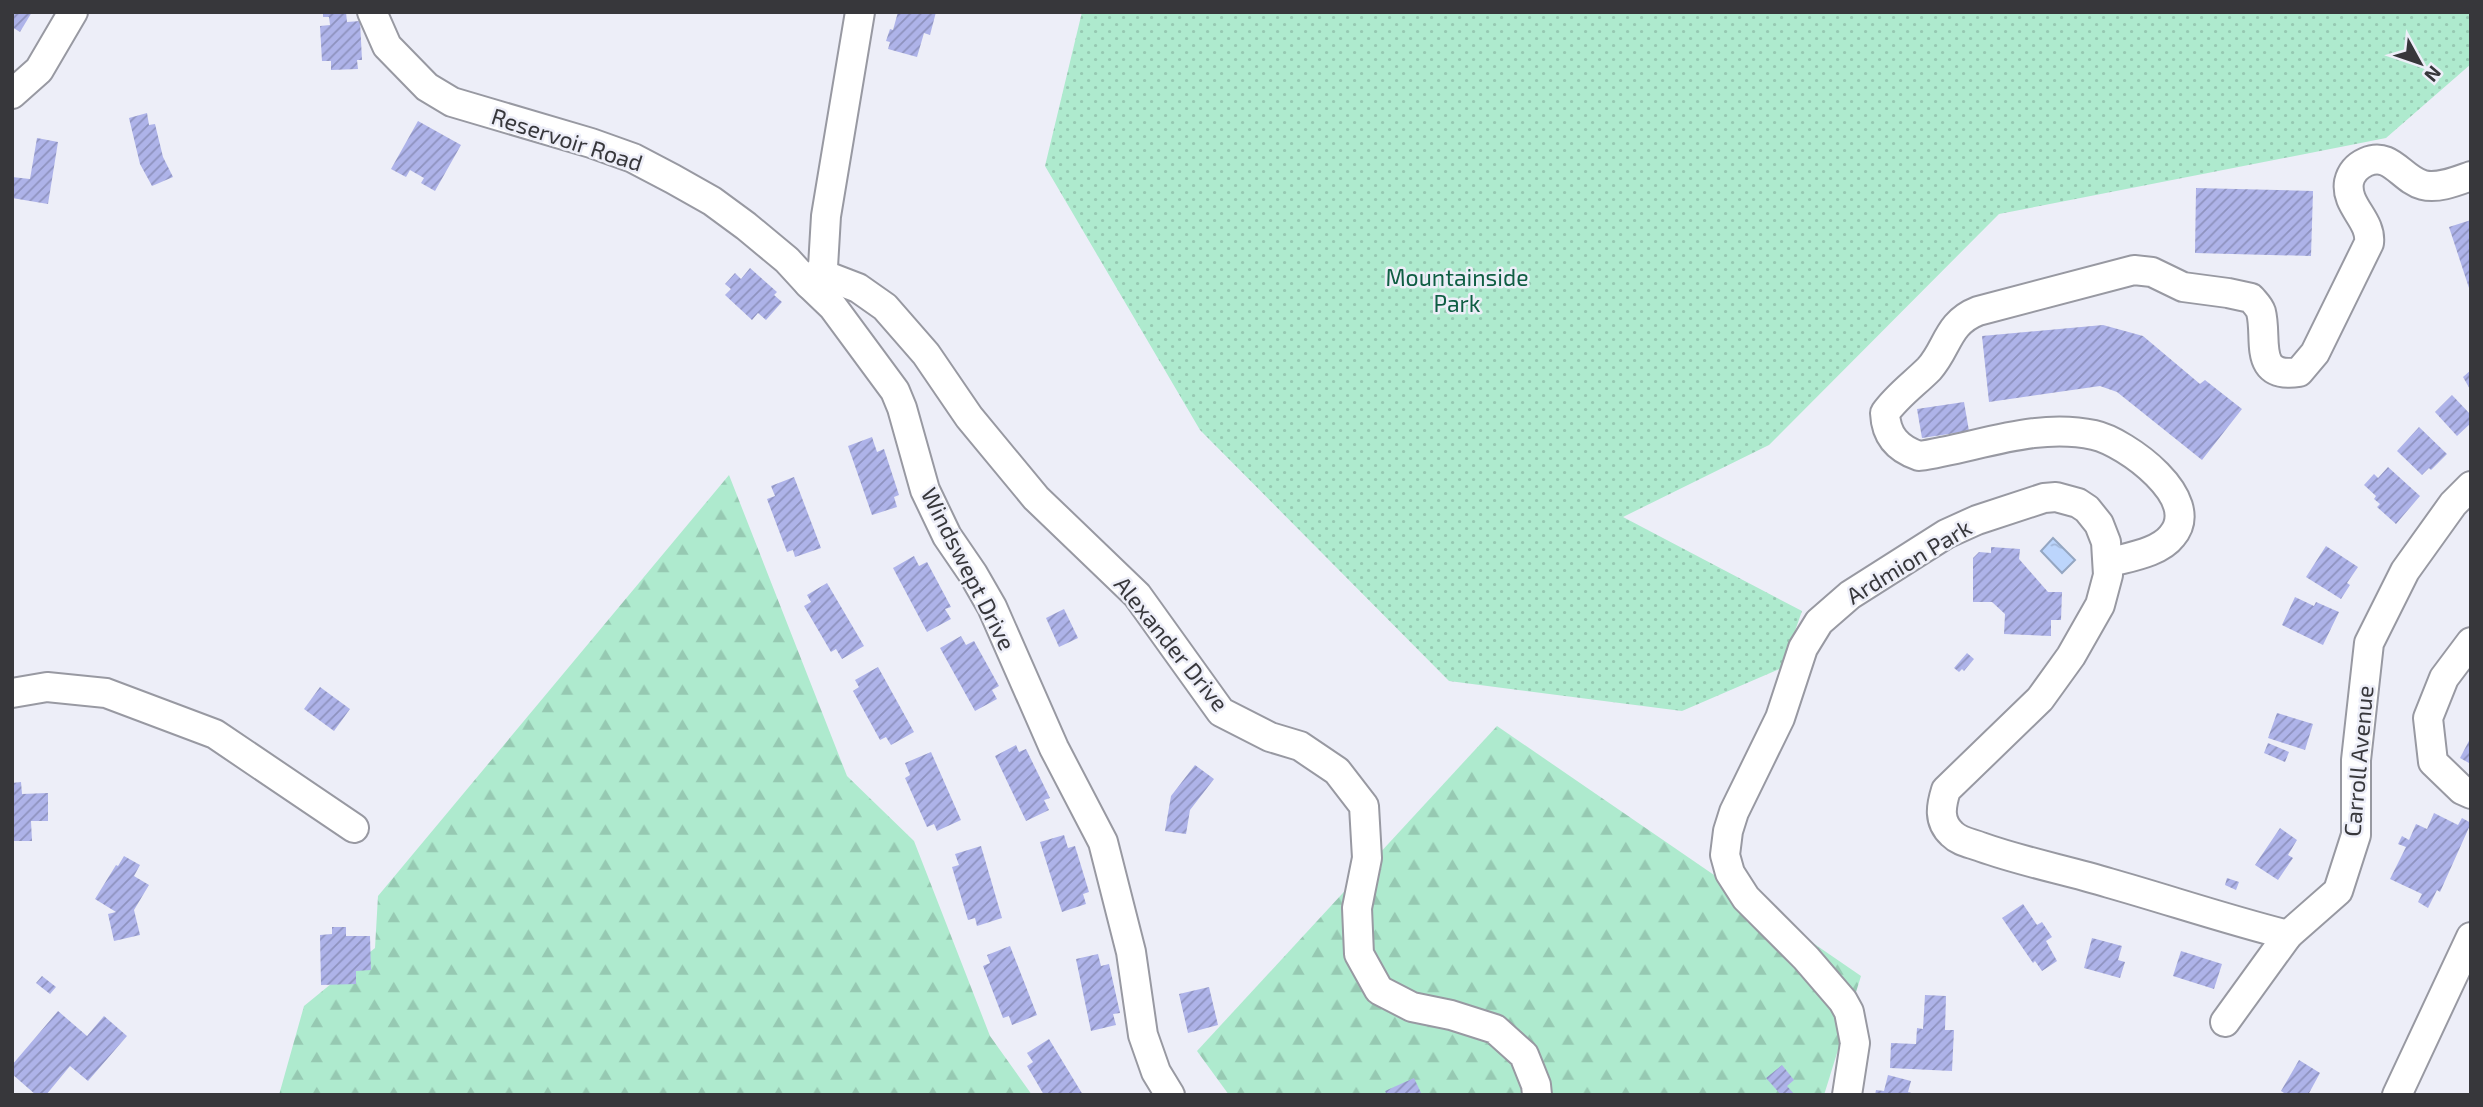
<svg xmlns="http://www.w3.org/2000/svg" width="2483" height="1107" font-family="'Exo 2',sans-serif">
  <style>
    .forest { fill: url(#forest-firs) }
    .park { fill: url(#park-dots) }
    .water { fill: url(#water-ripples); stroke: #94a6c2; stroke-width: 2 }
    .building { fill: url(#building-hatch) }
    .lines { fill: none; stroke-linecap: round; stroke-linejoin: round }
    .minor-casing { stroke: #9899a2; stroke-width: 32 }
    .minor { stroke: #fff; stroke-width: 28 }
    .labels { text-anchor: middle; stroke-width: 5; stroke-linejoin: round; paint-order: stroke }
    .street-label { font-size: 23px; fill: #37373b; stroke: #edeef8 }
    .park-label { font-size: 23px; fill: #0f5e43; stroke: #edeef8 }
  </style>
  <defs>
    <pattern id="forest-firs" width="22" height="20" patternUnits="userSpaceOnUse" patternTransform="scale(1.75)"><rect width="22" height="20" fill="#aeeace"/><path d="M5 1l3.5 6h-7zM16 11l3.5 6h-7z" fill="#96c9b2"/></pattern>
    <pattern id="park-dots" width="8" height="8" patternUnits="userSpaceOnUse" patternTransform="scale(1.75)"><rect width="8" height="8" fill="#aeeace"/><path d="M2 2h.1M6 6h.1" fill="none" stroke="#96c9b2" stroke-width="1.8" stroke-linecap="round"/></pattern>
    <pattern id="water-ripples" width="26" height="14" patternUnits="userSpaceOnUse" patternTransform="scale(1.75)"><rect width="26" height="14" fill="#bcd5fc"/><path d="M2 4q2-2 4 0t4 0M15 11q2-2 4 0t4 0" fill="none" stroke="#a2b7d9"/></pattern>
    <pattern id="building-hatch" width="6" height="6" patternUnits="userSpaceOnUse" patternTransform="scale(1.75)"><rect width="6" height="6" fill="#aeb3e9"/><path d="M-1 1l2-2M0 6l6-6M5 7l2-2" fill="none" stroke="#8e92be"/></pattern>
  </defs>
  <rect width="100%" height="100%" fill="#edeef8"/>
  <g class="forest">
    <polygon points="729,475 847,776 914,841 990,1036 1032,1095 279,1095 304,1006 375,948 378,896"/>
    <polygon points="1497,726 1861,976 1824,1095 1229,1095 1197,1051"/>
  </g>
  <polygon class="park" points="1082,12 2471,12 2471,64 2386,138 1999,214 1769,445 1623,517 1802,611 1782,668 1682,711 1449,681 1200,430 1045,166"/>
  <polygon class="water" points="2053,538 2075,560 2062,573 2041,551"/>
  <g class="building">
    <polygon points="12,12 32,12 20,32 12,27"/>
    <polygon points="323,12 346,12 347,22 360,21 362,60 357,60 358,69 331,70 331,61 322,61 320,26 330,25 329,17 323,17"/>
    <polygon points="898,12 936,12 930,35 924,33 917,57 888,49 890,42 886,41 890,29 893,30"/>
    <polygon points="147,113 149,125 155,124 163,157 173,177 152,186 140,164 129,118"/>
    <polygon points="418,121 461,145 435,191 421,183 424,178 410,170 406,177 391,169"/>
    <polygon points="37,138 58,142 48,204 12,198 12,177 30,179"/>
    <polygon points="2196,188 2313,191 2311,256 2195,253"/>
    <polygon points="2471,220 2471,288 2469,288 2449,227"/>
    <polygon points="750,268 777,292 774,295 782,302 766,320 758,313 752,320 725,295 731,289 725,284 735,273 741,279"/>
    <polygon points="2103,325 2143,336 2200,384 2205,380 2242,409 2202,460 2117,392 2100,386 1989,402 1982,336"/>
    <polygon points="2471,370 2471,391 2463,377"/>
    <polygon points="2452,395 2471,415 2471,423 2457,436 2435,412"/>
    <polygon points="1964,402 1969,431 1922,438 1917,409"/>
    <polygon points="2419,427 2447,454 2431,470 2429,468 2422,475 2397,451"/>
    <polygon points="872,437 877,452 884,449 899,495 894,497 897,507 872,515 848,446"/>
    <polygon points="2388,467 2420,496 2396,524 2377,507 2380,504 2374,499 2376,496 2364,485 2374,474 2378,478"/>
    <polygon points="794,477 821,548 795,557 793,550 787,552 767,499 775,496 771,486"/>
    <polygon points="2326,546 2358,567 2347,583 2350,585 2341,599 2306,577"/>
    <polygon points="1991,547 2020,549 2019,559 2048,592 2062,592 2061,620 2051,620 2051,636 2004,634 2005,614 1992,602 1973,602 1973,558 1979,552 1991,553"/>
    <polygon points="914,556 919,566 927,562 951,607 945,609 951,619 927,632 893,568"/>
    <polygon points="827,583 864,646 842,659 836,649 831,652 804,606 811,602 807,595"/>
    <polygon points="2295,597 2314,606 2316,602 2339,612 2323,645 2282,625"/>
    <polygon points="1064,609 1078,638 1059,647 1046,618"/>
    <polygon points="961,636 966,645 974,641 999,686 992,690 997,699 975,711 940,648"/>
    <polygon points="1967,653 1974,659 1964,671 1962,669 1959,672 1954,668"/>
    <polygon points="878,667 914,732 891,745 886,737 880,740 853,691 859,687 855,680"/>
    <polygon points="320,687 350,709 334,731 304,709"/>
    <polygon points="2277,713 2313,724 2305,750 2268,738"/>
    <polygon points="2471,737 2471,760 2469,763 2460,758"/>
    <polygon points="2268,743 2289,752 2285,762 2264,753"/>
    <polygon points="1016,745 1019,752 1026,749 1050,798 1044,800 1049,810 1026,821 995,756"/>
    <polygon points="931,752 961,820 937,831 934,824 927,827 905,778 910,775 905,763"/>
    <polygon points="1195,765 1214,779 1190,810 1186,834 1165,831 1171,796"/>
    <polygon points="21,782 22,794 48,793 48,821 31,821 32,841 12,841 12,783"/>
    <polygon points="2434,813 2458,825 2462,818 2471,823 2440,892 2437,890 2428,908 2418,902 2422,894 2390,879 2406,847 2398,844 2402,836 2409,840 2416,824 2427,829"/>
    <polygon points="2280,828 2297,840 2288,855 2293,858 2278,880 2255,865"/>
    <polygon points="1064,835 1068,848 1075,846 1089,892 1083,894 1086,904 1062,912 1040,842"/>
    <polygon points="981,846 1002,918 977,926 975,918 968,920 952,867 959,865 955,854"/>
    <polygon points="124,856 140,865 134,876 149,885 134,910 140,935 114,941 108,914 116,912 95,899 116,865 118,866"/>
    <polygon points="2227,878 2239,882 2236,890 2225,885"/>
    <polygon points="2023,904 2037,925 2042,922 2052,937 2046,941 2057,961 2042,971 2035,961 2033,963 2002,918"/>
    <polygon points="332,927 346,927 346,936 370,936 371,970 356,971 356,984 321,985 320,935 332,934"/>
    <polygon points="2092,938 2122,946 2118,960 2125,962 2120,978 2084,968"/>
    <polygon points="1010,946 1037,1015 1012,1025 1009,1016 1003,1018 983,966 990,963 987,955"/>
    <polygon points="2181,951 2222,964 2214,989 2173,976"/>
    <polygon points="1098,954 1101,966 1109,964 1120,1013 1113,1014 1116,1025 1091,1031 1076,959"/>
    <polygon points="42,976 56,987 50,994 36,983"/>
    <polygon points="1209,987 1218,1025 1188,1033 1179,994"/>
    <polygon points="1925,995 1946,996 1945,1030 1954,1030 1952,1071 1890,1068 1891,1043 1916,1044 1917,1028 1923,1029"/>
    <polygon points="58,1011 87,1036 104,1016 127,1036 88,1081 70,1066 46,1095 36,1095 12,1074 12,1065"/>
    <polygon points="1049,1039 1083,1095 1044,1095 1027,1066 1033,1062 1027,1053"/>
    <polygon points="2299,1060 2320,1073 2308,1095 2287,1095 2281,1091"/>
    <polygon points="1782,1065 1794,1080 1787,1086 1795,1095 1781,1095 1766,1078"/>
    <polygon points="1888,1075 1911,1081 1908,1092 1918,1095 1875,1095 1876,1090 1884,1091"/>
    <polygon points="1414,1078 1422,1095 1387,1095 1385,1091"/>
  </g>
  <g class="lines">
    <g class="minor-casing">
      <g id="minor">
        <polyline points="372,12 387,46 427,87 452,102 591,143 633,158 673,179 712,201 746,226 787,260 809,284 832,278 858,288 885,307 926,354 969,417 1036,498 1137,595 1221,712 1270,737 1300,746 1337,771 1364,806 1367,858 1357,908 1359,954 1379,990 1412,1007 1451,1015 1495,1029 1524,1055 1536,1085 1537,1095"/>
        <polyline points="860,12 826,216 823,267 809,284 833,307 895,391 902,408 925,490 947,536 973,574 992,607 1054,748 1103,842 1131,952 1143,1035 1156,1072 1170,1095"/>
        <polyline points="12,94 39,70 73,12"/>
        <path d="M 2108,563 C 2128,557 2159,553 2172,536 C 2204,499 2126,442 2094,435 C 2035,422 1976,448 1919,456 C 1898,449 1886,436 1885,413 C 1897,396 1914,384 1929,369 C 1948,348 1947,323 1978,311 L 2134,270 L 2152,272 L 2183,287 L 2228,293 L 2251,298 C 2255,303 2259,306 2261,312 C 2268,339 2252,379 2299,372 L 2315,353 L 2369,243 C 2372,220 2345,206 2349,182 C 2351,173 2357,166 2366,162 C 2391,151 2401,179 2423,185 C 2438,189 2457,181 2471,176"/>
        <polyline points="2471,642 2444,678 2428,718 2433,762 2462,790 2471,794"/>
        <polyline points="12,693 47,687 106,693 215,734 354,828"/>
        <polyline points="2225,1022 2288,935 2338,891 2356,835 2356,760 2369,643 2405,571 2453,504 2471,486"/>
        <path d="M 1847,1095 L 1855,1043 L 1849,1012 L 1843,1001 L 1806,958 L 1746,898 L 1730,873 L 1725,855 L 1728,831 L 1734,812 L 1780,718 L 1803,648 L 1819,622 L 1850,595 L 1946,534 L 1977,520 L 2044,498 L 2056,497 L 2078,503 L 2087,509 L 2099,524 L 2106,542 L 2108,575 L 2100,605 L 2071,656 L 2040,699 L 1946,790 C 1941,806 1938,821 1952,834 C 1960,842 1971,843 1981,847 C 2023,862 2066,870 2109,883 C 2169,900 2228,920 2288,935"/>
        <polyline points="2397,1095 2471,937"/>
      </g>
    </g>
    <use href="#minor" class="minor"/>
  </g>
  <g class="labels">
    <g class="street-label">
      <text transform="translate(567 140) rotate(18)" y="8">Reservoir Road</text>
      <text transform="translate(1909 562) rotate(-31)" y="8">Ardmion Park</text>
      <text transform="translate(968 569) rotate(63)" y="8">Windswept Drive</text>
      <text transform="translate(1171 644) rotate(51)" y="8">Alexander Drive</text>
      <text transform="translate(2359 761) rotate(-85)" y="8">Carroll Avenue</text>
    </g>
    <g class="park-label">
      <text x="1457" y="286">Mountainside<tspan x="1457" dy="26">Park</tspan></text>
    </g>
  </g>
  <rect width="2483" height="1107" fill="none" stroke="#37373b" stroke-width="28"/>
  <g transform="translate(2420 63) rotate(130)" stroke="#edeef8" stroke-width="5" paint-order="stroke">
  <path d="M0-5L12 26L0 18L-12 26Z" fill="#37373b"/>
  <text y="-10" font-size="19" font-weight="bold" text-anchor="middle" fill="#37373b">N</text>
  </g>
</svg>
